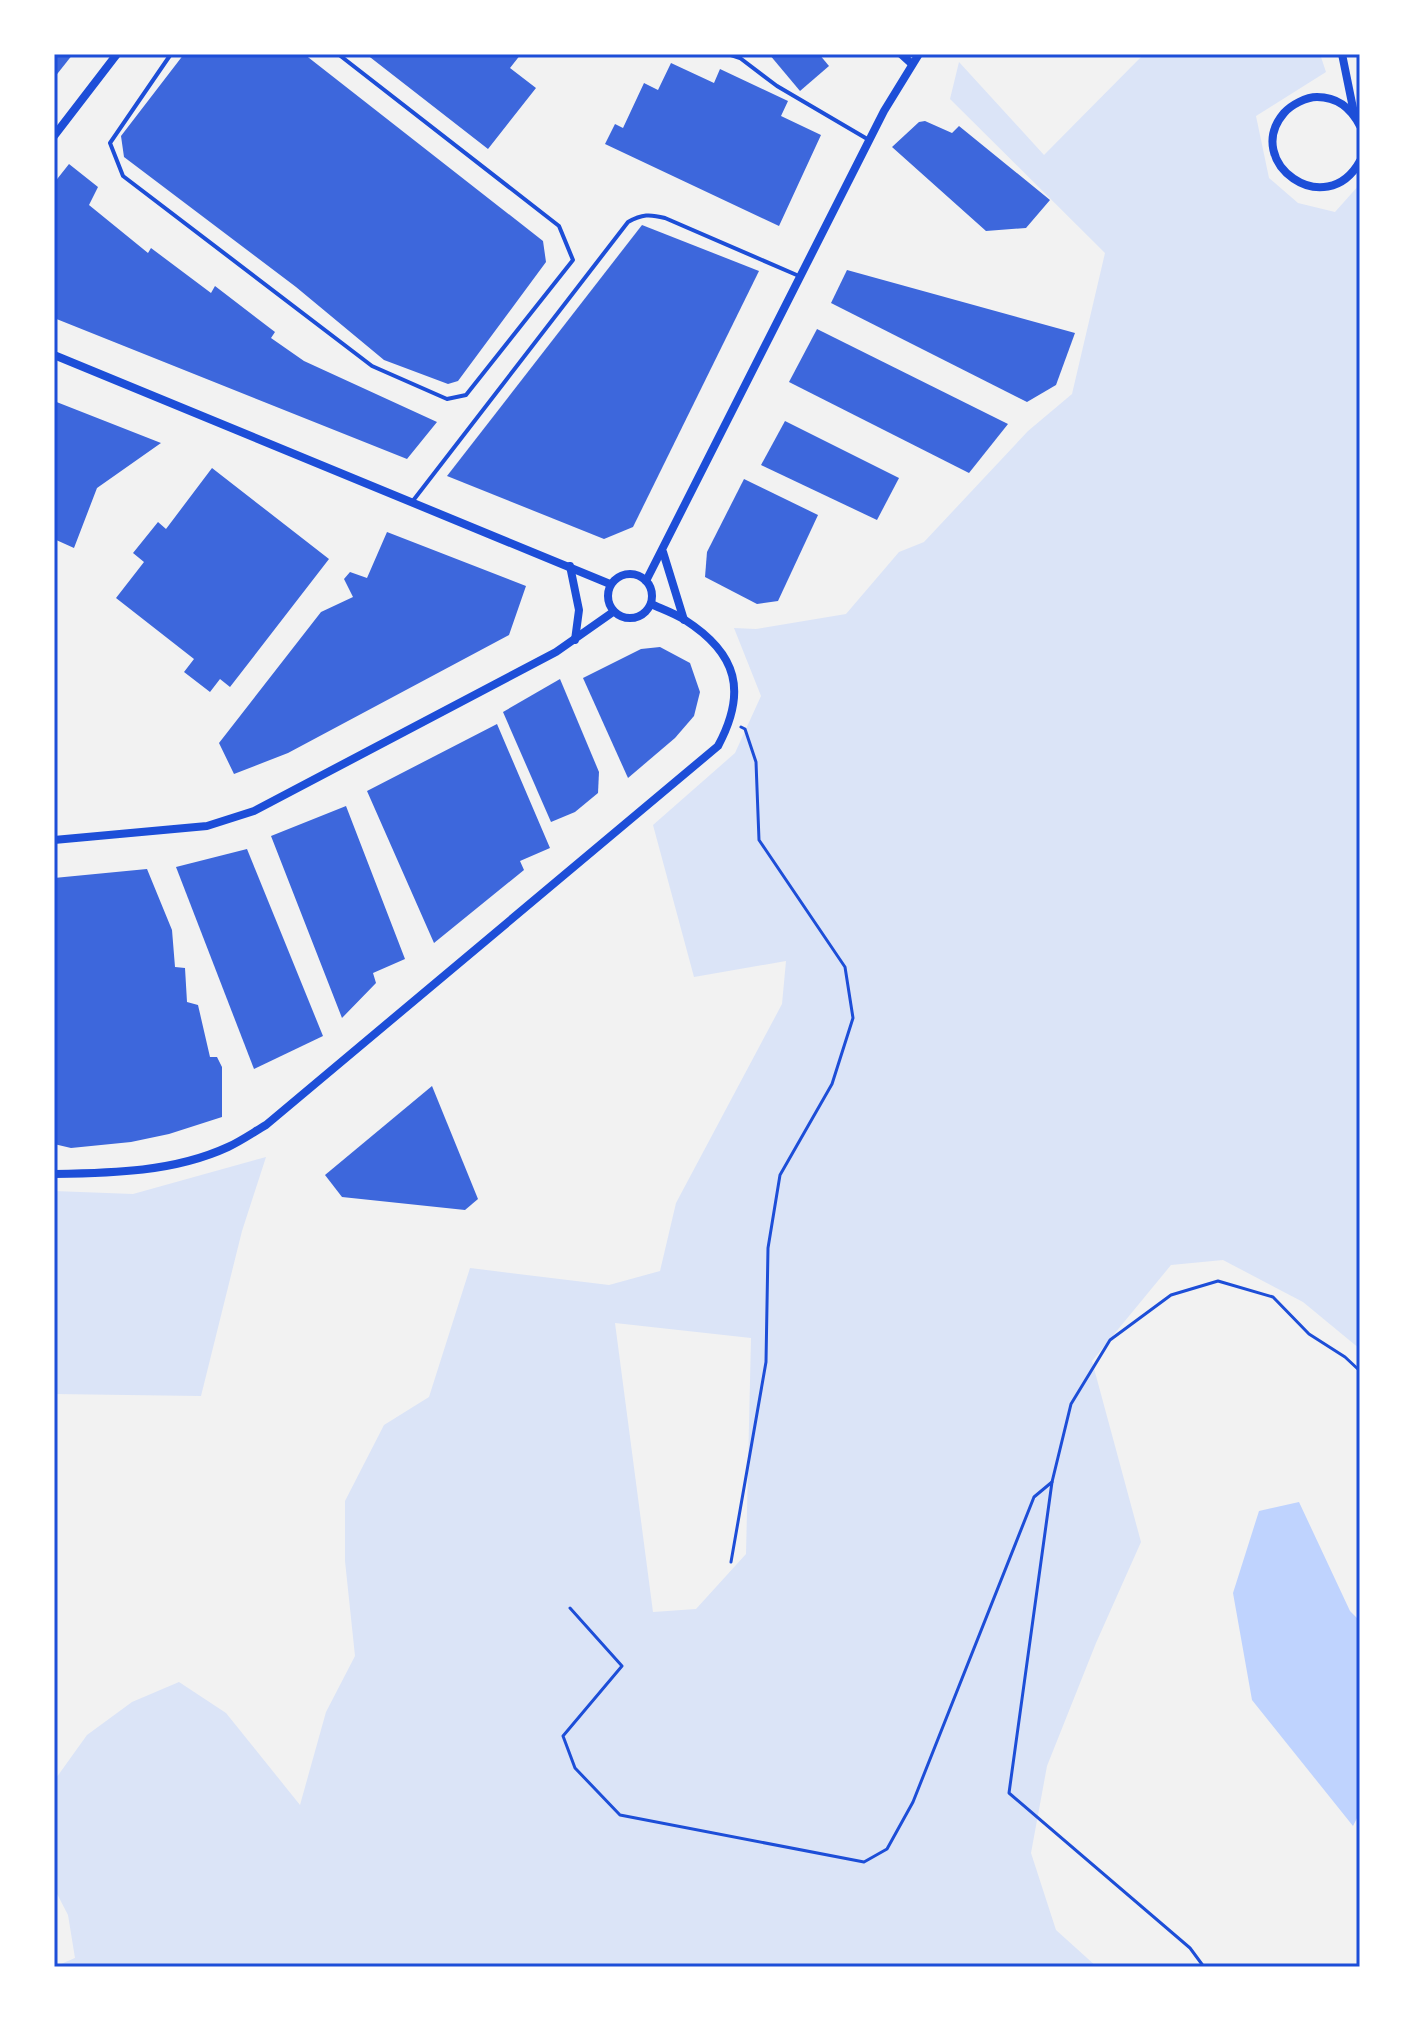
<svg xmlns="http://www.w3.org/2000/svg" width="1414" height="2021" font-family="'IBM Plex Sans',sans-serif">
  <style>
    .green { fill: #dbe4f7; fill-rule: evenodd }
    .water { fill: #bfd3fe }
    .building { fill: #3d67dc }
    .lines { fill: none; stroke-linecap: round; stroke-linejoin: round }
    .path { stroke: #1d4ed8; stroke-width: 3 }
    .service { stroke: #1d4ed8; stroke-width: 4 }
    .minor { stroke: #1d4ed8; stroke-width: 8 }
    .neatline { fill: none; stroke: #1d4ed8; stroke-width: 3 }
  </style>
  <rect width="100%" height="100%" fill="#f2f2f2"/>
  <g class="green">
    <path d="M 1144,54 L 1320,54 L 1326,72 L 1256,116 L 1269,178 L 1298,203 L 1335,212 L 1360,184 L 1360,1349 L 1303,1302 L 1223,1260 L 1171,1265 L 1092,1361 L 1141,1542 L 1096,1643 L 1047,1766 L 1031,1853 L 1056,1930 L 1097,1967 L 54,1967 L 75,1958 L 68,1915 L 54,1888 L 54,1781 L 87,1735 L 132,1702 L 179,1682 L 226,1713 L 300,1805 L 326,1712 L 355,1656 L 345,1561 L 345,1501 L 384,1425 L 429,1397 L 470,1268 L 609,1285 L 660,1271 L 676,1203 L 782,1004 L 786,961 L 694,977 L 653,825 L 735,753 L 761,696 L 734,628 L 756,629 L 846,614 L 899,552 L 924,542 L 1028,431 L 1072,394 L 1105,253 L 950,99 L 959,62 L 1044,155 ZM 615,1323 L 751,1338 L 746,1554 L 696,1609 L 653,1612 Z"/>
    <polygon points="266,1157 242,1231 201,1396 54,1394 54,1191 133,1194"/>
  </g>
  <polygon class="water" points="1299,1502 1350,1611 1360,1621 1360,1812 1353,1826 1252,1700 1233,1593 1259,1511"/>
  <g class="building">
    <polygon points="54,54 73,54 54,78"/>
    <polygon points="184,54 304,54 543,241 546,262 458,381 448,384 384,360 296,287 124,157 121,136"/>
    <polygon points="366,54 521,54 510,68 536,88 488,149"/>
    <polygon points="769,54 819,54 829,66 800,91"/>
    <polygon points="671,63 714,83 720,69 788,101 781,116 821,135 779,226 605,144 615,124 623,128 644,83 658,90"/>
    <polygon points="925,121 952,133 959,126 1050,200 1026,228 986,231 892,147 919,122"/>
    <polygon points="69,164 98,187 89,205 148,253 151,248 211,293 215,286 275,332 271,338 304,361 437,422 407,459 54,318 54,183"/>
    <polygon points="642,225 759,271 633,527 604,539 447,476"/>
    <polygon points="847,270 1075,333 1056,385 1027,402 831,303"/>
    <polygon points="817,329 1008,424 969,473 789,382"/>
    <polygon points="54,401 161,443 97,488 74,548 54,539"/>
    <polygon points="785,421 899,478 877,520 761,465"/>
    <polygon points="212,468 329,559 230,687 220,679 210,692 184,672 194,659 116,598 144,562 133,553 158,522 166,529"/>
    <polygon points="744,479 818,515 778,601 757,604 705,577 707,552"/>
    <polygon points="387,532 526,586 509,635 288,753 234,774 219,743 321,612 353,597 344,579 350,572 367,578"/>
    <polygon points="660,647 690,663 700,692 694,716 675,738 628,778 583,678 641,649"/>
    <polygon points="560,679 599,772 598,793 575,812 551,822 503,712"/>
    <polygon points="497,724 550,848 520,861 524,870 434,943 367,791"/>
    <polygon points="346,806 405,959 373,973 376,983 342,1018 271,836"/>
    <polygon points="247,849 323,1036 254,1069 176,867"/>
    <polygon points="147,869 172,930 175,967 185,968 187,1002 198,1005 210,1057 217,1057 222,1067 222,1117 169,1134 131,1142 71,1148 54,1144 54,878"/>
    <polygon points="432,1086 478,1199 465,1210 342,1197 325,1175"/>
  </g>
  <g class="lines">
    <g class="path">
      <polyline points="731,1562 766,1362 768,1248 780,1175 832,1084 853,1018 845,967 759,840 756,762 745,729 741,727"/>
      <polyline points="570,1608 622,1666 563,1736 575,1768 620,1815 864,1862 887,1849 913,1802 1034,1497 1052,1482"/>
      <polyline points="1204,1967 1190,1948 1009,1793 1052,1482 1071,1404 1110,1340 1171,1295 1218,1281 1273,1297 1309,1334 1345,1357 1360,1371"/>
    </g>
    <g class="service">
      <polyline points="171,54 110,143 123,176 372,366 447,399 466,395 573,260 559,226 338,54"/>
      <polyline points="728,54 740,58 777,86 869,140"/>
      <path d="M 412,502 L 628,222 C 642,214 650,214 665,218 L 799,276"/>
    </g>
    <g class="minor">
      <polyline points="901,54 912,64"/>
      <polyline points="1342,54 1354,113"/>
      <path d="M 1360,126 C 1351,108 1338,97 1317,97 C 1306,97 1291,105 1284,113 C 1242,162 1326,223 1360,161"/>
      <polyline points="54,136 117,54"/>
      <polyline points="54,355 610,584"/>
      <polyline points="663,552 684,620"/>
      <polyline points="570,566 579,610 575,640"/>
      <circle cx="630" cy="596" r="22"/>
      <polyline points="646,581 884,111 919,54"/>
      <polyline points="54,840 207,826 254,811 556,652 613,612"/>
      <path d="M 54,1174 C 112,1173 174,1172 228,1147 C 241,1141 254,1132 266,1125 L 718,746 C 747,692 738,654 685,620 C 674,613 662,609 651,604"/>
    </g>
  </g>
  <rect width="1414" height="2021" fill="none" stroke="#ffffff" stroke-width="112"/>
  <rect x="56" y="56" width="1302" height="1909" class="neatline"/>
</svg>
